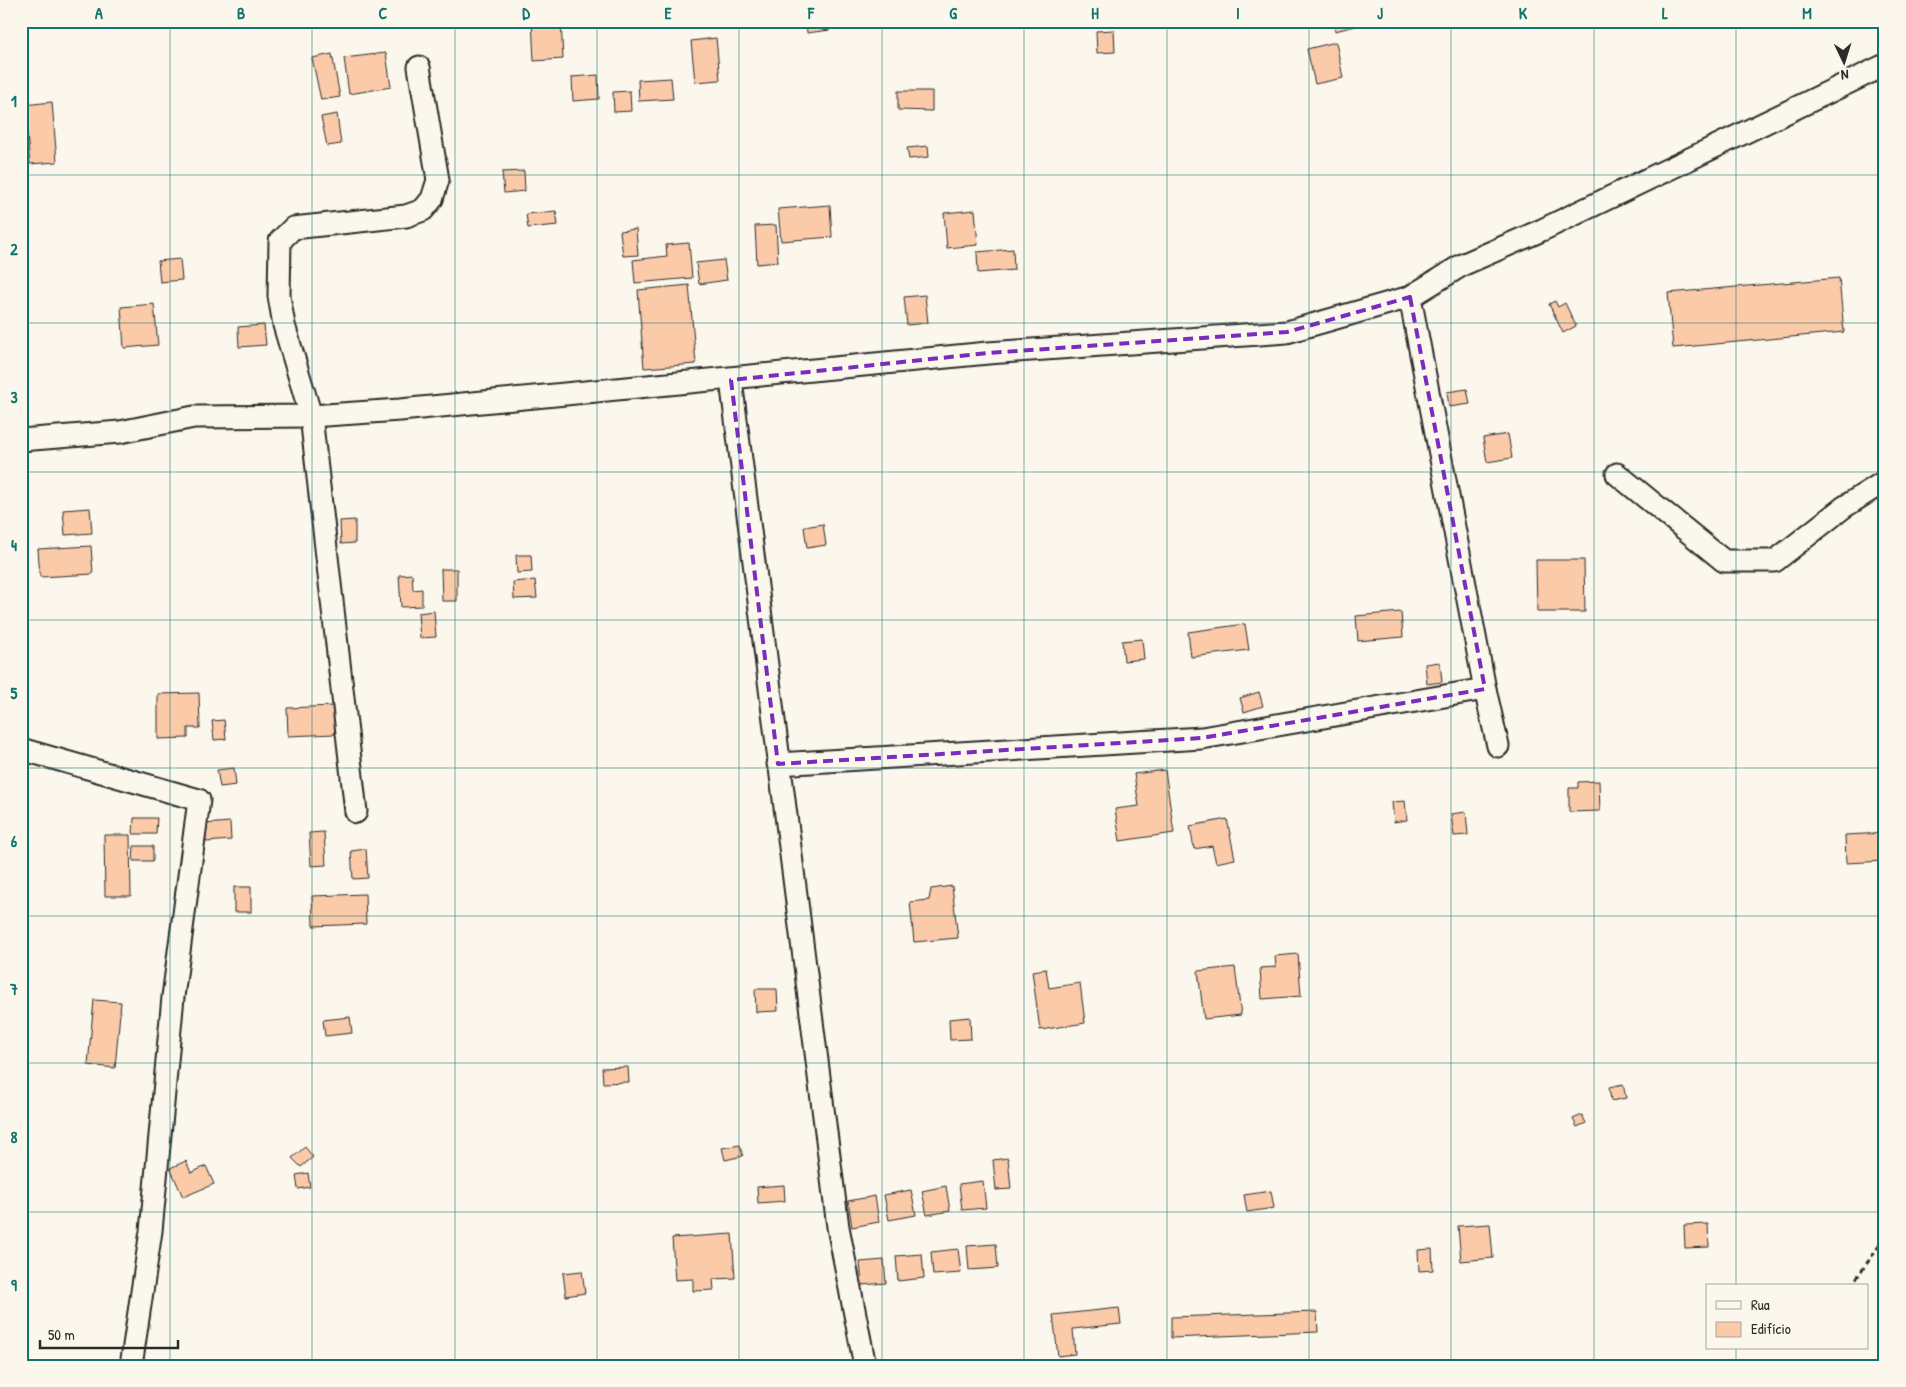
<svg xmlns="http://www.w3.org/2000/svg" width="1906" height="1387" font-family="'Patrick Hand',sans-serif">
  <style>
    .building { fill: #facaa9; stroke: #2b2b2b }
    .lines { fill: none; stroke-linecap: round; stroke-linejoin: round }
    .minor-casing { stroke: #2b2b2b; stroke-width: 25 }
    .path { stroke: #2b2b2b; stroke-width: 3; stroke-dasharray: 5 4; stroke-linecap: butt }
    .minor { stroke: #fbf7ec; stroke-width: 21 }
    .marked { fill: none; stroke: #7b2cbf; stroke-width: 4; stroke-dasharray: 10 6; stroke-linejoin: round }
    .grid { fill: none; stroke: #0f766e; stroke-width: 1; stroke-opacity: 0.55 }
    .neatline { fill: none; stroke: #0f766e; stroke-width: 2 }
    .grid-label { font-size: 16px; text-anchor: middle; font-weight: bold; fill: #0f766e }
  </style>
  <rect width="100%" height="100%" fill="#fbf7ec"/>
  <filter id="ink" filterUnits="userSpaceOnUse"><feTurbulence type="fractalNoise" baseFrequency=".02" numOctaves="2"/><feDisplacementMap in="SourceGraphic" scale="10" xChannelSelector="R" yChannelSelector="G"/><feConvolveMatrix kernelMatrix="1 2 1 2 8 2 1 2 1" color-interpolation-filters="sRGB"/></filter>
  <g filter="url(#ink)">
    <g class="building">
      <polygon points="72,21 95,21 93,29 71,23"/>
      <polygon points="532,21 561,21 563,59 534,61"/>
      <polygon points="806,21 829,21 830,30 807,33"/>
      <polygon points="1333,21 1367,21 1368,23 1335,31"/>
      <polygon points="1114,30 1115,52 1097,53 1096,31"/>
      <polygon points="716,38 720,80 695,82 691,41"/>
      <polygon points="1336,42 1343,78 1315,84 1307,49"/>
      <polygon points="386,53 391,87 349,94 344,58"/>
      <polygon points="332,54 340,97 321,100 312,58"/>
      <polygon points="598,75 599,99 573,101 572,77"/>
      <polygon points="671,78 673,99 639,101 638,80"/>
      <polygon points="630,91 631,111 614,112 613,92"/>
      <polygon points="898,91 932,91 932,111 898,110"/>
      <polygon points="52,102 57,162 30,164 24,105"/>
      <polygon points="337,114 341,144 327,146 321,117"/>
      <polygon points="928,146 929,157 909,159 907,148"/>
      <polygon points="524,171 525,191 504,193 502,172"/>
      <polygon points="830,205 832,237 781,241 778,209"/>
      <polygon points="975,210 978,245 947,248 944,213"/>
      <polygon points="556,211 558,225 528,228 526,214"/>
      <polygon points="776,225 778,262 757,264 755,226"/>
      <polygon points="636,229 638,255 623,256 620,231"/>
      <polygon points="689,243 692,278 635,283 633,260 667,256 666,245"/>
      <polygon points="1013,249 1014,270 978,273 977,252"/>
      <polygon points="180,259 182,280 160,282 158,261"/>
      <polygon points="724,260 727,280 699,284 696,263"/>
      <polygon points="1839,278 1844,332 1673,348 1668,293"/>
      <polygon points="689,285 696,364 644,368 638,290"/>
      <polygon points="925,295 928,323 907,325 904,297"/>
      <polygon points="1555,301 1558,307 1565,303 1576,326 1563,333 1549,304"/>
      <polygon points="154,304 158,345 124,348 121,307"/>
      <polygon points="264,325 266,345 239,347 238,327"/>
      <polygon points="1467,389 1470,404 1449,407 1447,392"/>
      <polygon points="1508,434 1512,458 1487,462 1483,438"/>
      <polygon points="90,508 92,533 65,535 63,510"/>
      <polygon points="355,520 355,543 341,544 340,521"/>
      <polygon points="823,524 826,545 807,548 804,527"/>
      <polygon points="91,546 93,574 40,577 38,549"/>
      <polygon points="516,555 531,555 532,572 517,573"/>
      <polygon points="1536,560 1584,560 1585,612 1537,612"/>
      <polygon points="441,569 457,569 457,601 442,601"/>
      <polygon points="412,574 413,590 422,589 422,606 401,607 399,575"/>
      <polygon points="535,580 537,598 514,599 513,582"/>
      <polygon points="434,611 436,637 420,638 418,613"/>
      <polygon points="1401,612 1403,637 1358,641 1356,616"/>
      <polygon points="1245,624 1249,650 1191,657 1188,632"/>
      <polygon points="1142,639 1144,659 1124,661 1122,641"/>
      <polygon points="1440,662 1442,682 1427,684 1425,664"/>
      <polygon points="1259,692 1263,706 1244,712 1240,698"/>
      <polygon points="199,693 200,728 188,728 188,738 158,739 158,694"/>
      <polygon points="333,706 335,734 288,736 287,708"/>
      <polygon points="224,720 226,739 214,740 212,721"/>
      <polygon points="234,768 236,785 220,787 217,770"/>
      <polygon points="1165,770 1174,833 1120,841 1115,809 1139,806 1134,774"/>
      <polygon points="1599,781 1600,811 1569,812 1569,788 1578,788 1578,782"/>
      <polygon points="1405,801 1407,820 1394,822 1392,802"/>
      <polygon points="1466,812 1468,835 1454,836 1451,814"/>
      <polygon points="134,818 157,818 156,834 133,834"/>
      <polygon points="1227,819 1235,859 1216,863 1212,846 1194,849 1190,826"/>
      <polygon points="230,822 231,840 206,842 205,824"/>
      <polygon points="324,832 326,865 311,866 309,833"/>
      <polygon points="1885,833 1885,861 1846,863 1845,835"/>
      <polygon points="104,835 130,835 131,896 105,896"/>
      <polygon points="134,846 153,846 153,861 133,861"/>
      <polygon points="366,849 368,878 353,879 351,851"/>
      <polygon points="952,886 958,938 914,942 910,902 929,900 931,889"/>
      <rect x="234" y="887" width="17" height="25"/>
      <polygon points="365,894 366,924 313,926 312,896"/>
      <polygon points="1298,954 1301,996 1262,999 1260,968 1276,967 1275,956"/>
      <polygon points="1235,967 1241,1015 1204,1019 1198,971"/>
      <polygon points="1046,969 1049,988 1080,983 1085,1023 1040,1030 1032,971"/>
      <polygon points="755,989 777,989 778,1011 756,1012"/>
      <polygon points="94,1000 121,1002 115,1068 88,1065"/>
      <polygon points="350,1017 352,1033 325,1036 323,1020"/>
      <polygon points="970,1017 971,1039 950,1040 949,1019"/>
      <polygon points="628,1067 629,1082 603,1083 602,1068"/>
      <polygon points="1623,1084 1626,1098 1611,1101 1609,1087"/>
      <polygon points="1582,1115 1586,1123 1577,1127 1573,1119"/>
      <polygon points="740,1145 743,1156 725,1160 722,1148"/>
      <polygon points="305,1147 313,1157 301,1167 292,1158"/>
      <polygon points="1008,1158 1011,1189 996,1190 993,1160"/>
      <polygon points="186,1161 191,1173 206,1166 214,1184 183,1197 170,1168"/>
      <polygon points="308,1173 310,1187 298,1189 296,1175"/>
      <polygon points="983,1181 986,1208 962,1210 959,1184"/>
      <polygon points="784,1185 785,1201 758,1203 757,1187"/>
      <polygon points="946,1186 950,1211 927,1215 922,1191"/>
      <polygon points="911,1190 916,1215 889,1220 884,1195"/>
      <polygon points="1271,1191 1274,1208 1247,1212 1244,1195"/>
      <polygon points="875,1196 879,1222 852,1227 848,1201"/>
      <polygon points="1490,1224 1493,1258 1461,1261 1458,1226"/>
      <polygon points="1708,1224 1709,1247 1685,1248 1684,1225"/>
      <polygon points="732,1234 735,1278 713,1279 714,1290 693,1291 693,1279 675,1280 672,1238"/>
      <polygon points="996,1244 998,1268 969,1270 967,1246"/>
      <polygon points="958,1249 961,1273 933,1275 931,1252"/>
      <polygon points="1432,1249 1433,1270 1419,1271 1418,1250"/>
      <polygon points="922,1254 924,1278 898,1281 896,1256"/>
      <polygon points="884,1260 886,1283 862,1285 860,1262"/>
      <polygon points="582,1271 585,1293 566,1296 563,1273"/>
      <polygon points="1119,1308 1121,1324 1073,1329 1075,1354 1058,1356 1053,1315"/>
      <polygon points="1317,1312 1318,1332 1171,1338 1171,1317"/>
    </g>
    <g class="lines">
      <g class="minor-casing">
        <g id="minor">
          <polyline points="1410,297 1485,689 1498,746"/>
          <polyline points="731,380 838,1227 865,1366"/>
          <polyline points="21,440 120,432 194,417 311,416 400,410 988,353 1287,332 1410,297 1462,265 1542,230 1885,65"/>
          <polyline points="1617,474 1724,561 1775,561 1844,507 1885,481"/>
          <polyline points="21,749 199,800 173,997 151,1231 131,1366"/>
          <polyline points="778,764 1202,738 1485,689"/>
          <polyline points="356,812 311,416 284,325 279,296 280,241 293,228 406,216 423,210 432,199 438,180 419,67"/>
        </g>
      </g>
      <polyline class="path" points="1851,1286 1879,1246 1885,1233"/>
      <use href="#minor" class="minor"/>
    </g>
  </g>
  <path class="marked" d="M 1410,297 L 1485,689 L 1202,738 L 778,764 L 731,380 L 988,353 L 1287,332 Z"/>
  <path class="grid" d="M 170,21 L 170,1366M 312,21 L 312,1366M 455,21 L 455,1366M 597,21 L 597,1366M 739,21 L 739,1366M 882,21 L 882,1366M 1024,21 L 1024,1366M 1167,21 L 1167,1366M 1309,21 L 1309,1366M 1451,21 L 1451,1366M 1594,21 L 1594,1366M 1736,21 L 1736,1286M 21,175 L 1885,175M 21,323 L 1885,323M 21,472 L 1885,472M 21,620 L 1885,620M 21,768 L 1885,768M 21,916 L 1885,916M 21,1063 L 1885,1063M 21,1212 L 1885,1212M 1736,1348 L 1736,1366"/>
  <rect width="1906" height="1387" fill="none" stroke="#fbf7ec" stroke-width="55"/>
  <rect x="1706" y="1284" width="162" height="65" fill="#fbf7ec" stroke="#a8a59f"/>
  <rect x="1716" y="1301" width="25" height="8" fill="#fbf7ec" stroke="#a8a59f"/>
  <text x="1751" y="1310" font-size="15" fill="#2b2b2b">Rua</text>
  <rect x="1716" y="1322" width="25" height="15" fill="#facaa9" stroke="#a8a59f"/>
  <text x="1751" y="1334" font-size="15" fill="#2b2b2b">Edifício</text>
  <g transform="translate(1844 62) rotate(176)" stroke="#fbf7ec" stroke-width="4" paint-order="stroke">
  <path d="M0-4L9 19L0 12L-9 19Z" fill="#2b2b2b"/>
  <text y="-8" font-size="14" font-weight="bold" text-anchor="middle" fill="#2b2b2b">N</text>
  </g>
  <path d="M40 1340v8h138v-8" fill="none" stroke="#2b2b2b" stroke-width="2.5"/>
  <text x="48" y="1340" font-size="15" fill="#2b2b2b" stroke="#fbf7ec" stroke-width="4" paint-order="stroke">50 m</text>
  <rect x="28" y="28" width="1850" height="1332" class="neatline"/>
  <g class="grid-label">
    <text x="99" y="19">A</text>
    <text x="241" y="19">B</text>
    <text x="383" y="19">C</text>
    <text x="526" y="19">D</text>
    <text x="668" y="19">E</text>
    <text x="811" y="19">F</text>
    <text x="953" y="19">G</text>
    <text x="1095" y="19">H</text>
    <text x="1238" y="19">I</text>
    <text x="1380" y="19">J</text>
    <text x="1523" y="19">K</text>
    <text x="1665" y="19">L</text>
    <text x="1807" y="19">M</text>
    <text x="14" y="107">1</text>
    <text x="14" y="255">2</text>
    <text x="14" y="403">3</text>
    <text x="14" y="551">4</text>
    <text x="14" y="699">5</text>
    <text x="14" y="847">6</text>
    <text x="14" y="995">7</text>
    <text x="14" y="1143">8</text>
    <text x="14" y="1291">9</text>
  </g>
</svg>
